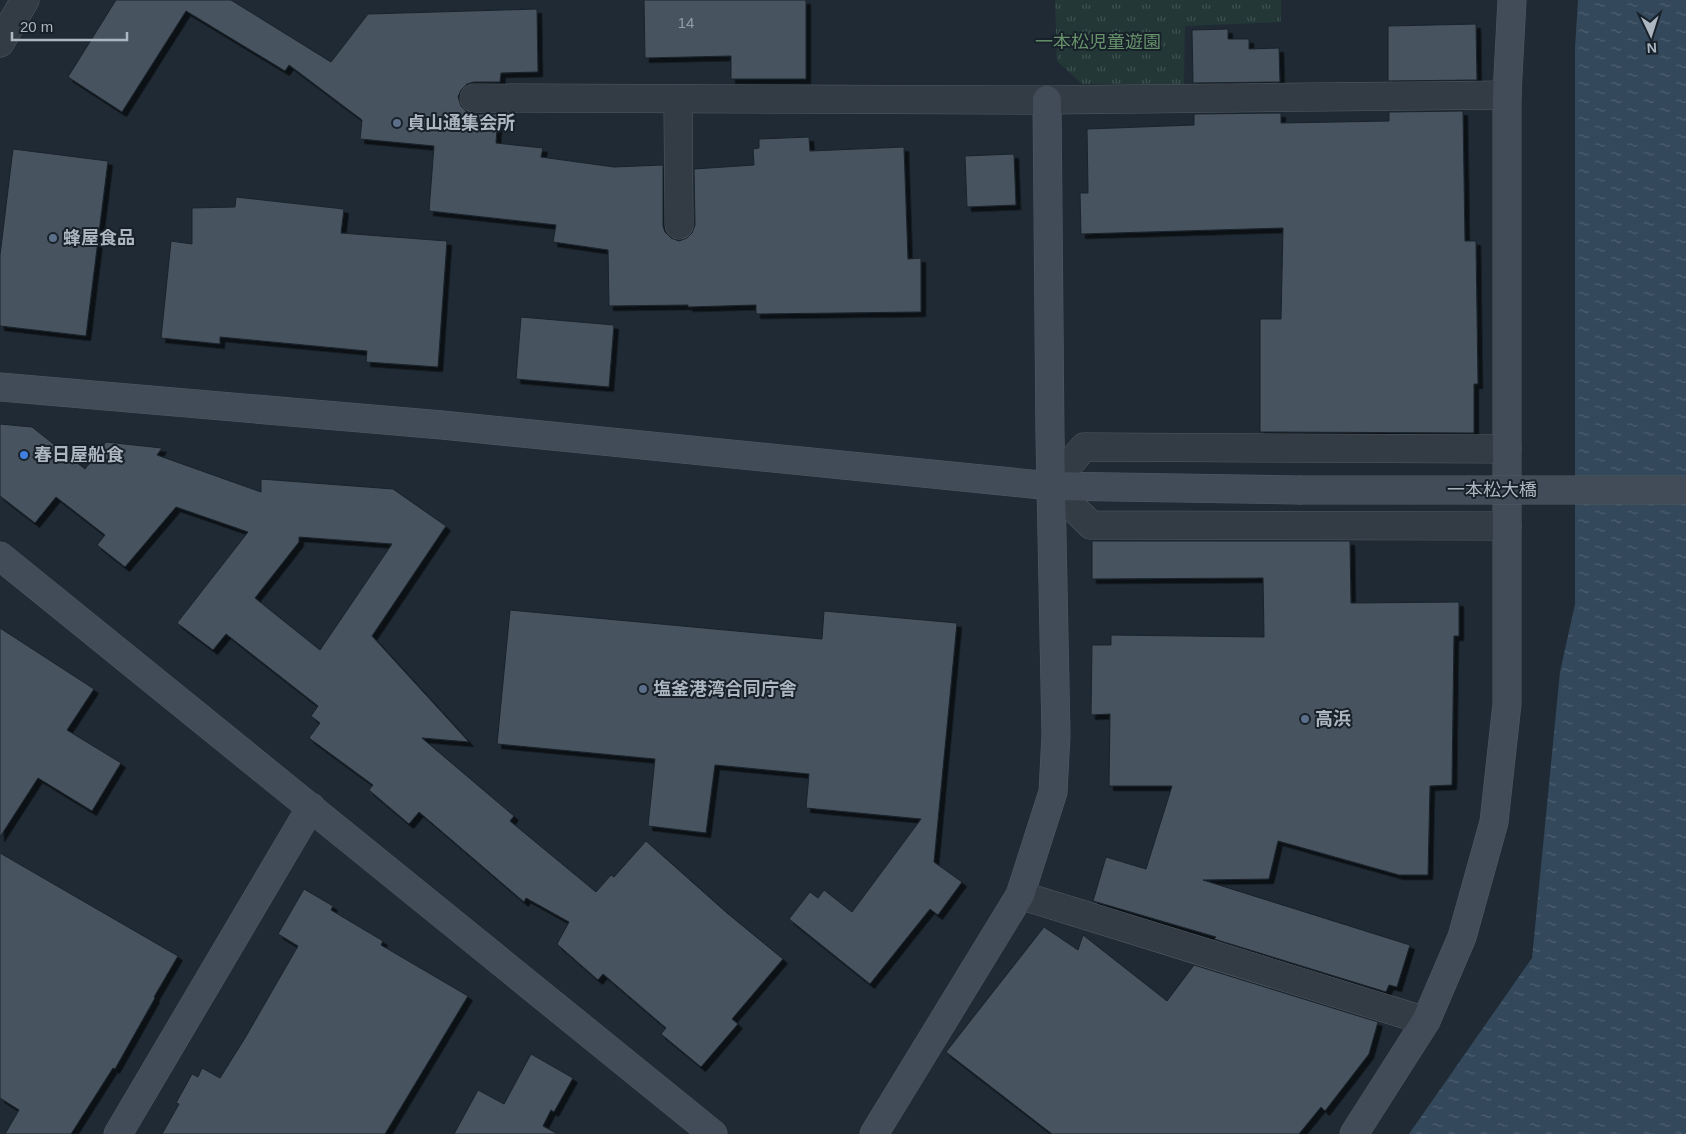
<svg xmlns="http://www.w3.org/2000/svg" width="1686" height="1134" font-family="Helvetica,'Noto Sans JP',sans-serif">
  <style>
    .grass { fill: url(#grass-tufts) }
    .water { fill: url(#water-ripples) }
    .building { fill: #46525e; stroke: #1a232b; fill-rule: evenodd; filter: url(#shadow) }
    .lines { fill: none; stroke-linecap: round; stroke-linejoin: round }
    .street-casing { stroke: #505a63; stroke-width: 29 }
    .secondary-casing { stroke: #505a63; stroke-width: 29 }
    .street { stroke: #333c45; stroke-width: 28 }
    .secondary { stroke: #414c58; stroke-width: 28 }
    .secondary-bridge-casing { stroke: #505a63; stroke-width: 29; stroke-linecap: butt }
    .secondary-bridge { stroke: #414c58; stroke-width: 28 }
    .service-dot { fill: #5c6f8a; stroke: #182129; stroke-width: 2 }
    .shop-dot { fill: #3f7fe0; stroke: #182129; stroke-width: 2 }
    .labels { text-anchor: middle; stroke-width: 4; stroke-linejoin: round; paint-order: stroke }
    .number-label { font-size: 15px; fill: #929ea9 }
    .park-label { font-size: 18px; fill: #66916b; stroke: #182129 }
    .poi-label { font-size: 18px; font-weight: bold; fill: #acb7c2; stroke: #182129; text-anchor: start }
    .street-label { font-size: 18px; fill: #acb7c2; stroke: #182129 }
  </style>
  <defs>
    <pattern id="grass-tufts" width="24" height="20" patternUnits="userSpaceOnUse" patternTransform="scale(1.25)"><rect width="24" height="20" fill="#223736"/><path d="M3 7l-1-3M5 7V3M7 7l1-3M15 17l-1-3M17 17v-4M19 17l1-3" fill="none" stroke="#3f5251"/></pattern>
    <pattern id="water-ripples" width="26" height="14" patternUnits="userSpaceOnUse" patternTransform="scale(1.25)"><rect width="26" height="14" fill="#33485b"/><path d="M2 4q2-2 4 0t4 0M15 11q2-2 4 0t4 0" fill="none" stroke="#4e6071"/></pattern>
    <filter id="shadow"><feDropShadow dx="4.5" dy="4.5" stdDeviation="0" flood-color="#0009"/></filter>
  </defs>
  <rect width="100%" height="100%" fill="#1f2a34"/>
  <polygon class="grass" points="1055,0 1281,0 1281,22 1185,26 1184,86 1082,84 1057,61"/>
  <polygon class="water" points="1578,0 1686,0 1686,1134 1409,1134 1532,958 1560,672 1575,604 1575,48"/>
  <g class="building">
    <polygon points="116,0 231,0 331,62 368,14 537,9 538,72 501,73 500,82 474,82 467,84 461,90 458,97 461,106 466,111 473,114 498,114 496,143 543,148 541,157 614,167 663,165 663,226 665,232 671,238 679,241 687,238 692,233 695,225 694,169 754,165 753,149 759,148 759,139 809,137 810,151 904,147 908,259 921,258 921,312 756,314 756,305 688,307 688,305 609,306 608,250 553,242 556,225 429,211 434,146 360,139 362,120 289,65 285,71 186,11 122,112 68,77"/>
    <polygon points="644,0 806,0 806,79 731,79 731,56 645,58"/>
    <polygon points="1476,24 1477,80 1388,81 1388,26"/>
    <polygon points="1228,29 1228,39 1249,39 1249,49 1279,48 1280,82 1193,83 1192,30"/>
    <polygon points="1463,111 1465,241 1476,241 1478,384 1474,384 1474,433 1260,432 1260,319 1281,319 1283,228 1081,234 1080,193 1088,193 1087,129 1194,125 1194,114 1281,113 1281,123 1389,121 1389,112"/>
    <polygon points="13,149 108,161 86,336 0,326 0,255"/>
    <polygon points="1014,154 1016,205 967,207 965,156"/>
    <polygon points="236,197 344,209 341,233 447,241 438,367 366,362 367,351 220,337 220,344 161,338 171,241 192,244 192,208 235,207"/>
    <polygon points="521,317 614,325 609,387 516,379"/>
    <path d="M 0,424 L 32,427 L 85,469 L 106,442 L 162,448 L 157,455 L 261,492 L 261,479 L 393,489 L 446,526 L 372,636 L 469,742 L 422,738 L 514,816 L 510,821 L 596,892 L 611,875 L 614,877 L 646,841 L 727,913 L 783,959 L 732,1019 L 738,1024 L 701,1067 L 661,1034 L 666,1028 L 603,974 L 598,980 L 557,944 L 569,922 L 526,898 L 524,902 L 419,812 L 409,824 L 369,790 L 373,785 L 309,738 L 320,723 L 311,716 L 318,706 L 226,634 L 213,650 L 177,623 L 248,532 L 176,507 L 125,567 L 97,545 L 105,535 L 56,497 L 35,523 L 0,496 ZM 299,537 L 392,544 L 320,650 L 255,598 L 299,542 Z"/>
    <polygon points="1092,541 1350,541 1351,603 1459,602 1459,636 1454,636 1452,785 1430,786 1428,875 1399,875 1278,841 1269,879 1203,880 1410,945 1397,987 1389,985 1386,992 1214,939 1216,937 1093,901 1106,857 1146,869 1172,786 1109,786 1110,714 1091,715 1092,645 1111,645 1111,635 1264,637 1263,578 1092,579"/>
    <polygon points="510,610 822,639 824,611 957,623 934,862 962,882 938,915 930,909 870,984 789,919 810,892 818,898 824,890 852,912 921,819 806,808 809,774 715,765 706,833 648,826 655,759 497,744"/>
    <polygon points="0,628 94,689 67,730 121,763 92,811 38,778 0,837"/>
    <polygon points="0,853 178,956 154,997 155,998 115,1069 113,1068 71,1134 5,1134 19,1110 0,1098"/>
    <polygon points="304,889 333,906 331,910 383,941 381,945 468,996 385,1134 162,1134 179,1104 176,1103 192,1074 198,1077 202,1068 220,1078 245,1038 298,946 278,934"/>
    <polygon points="1044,927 1078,950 1083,935 1167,1001 1194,965 1378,1022 1369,1054 1325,1111 1321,1107 1299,1134 1052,1134 946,1052"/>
    <polygon points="531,1054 573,1078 554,1112 551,1110 543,1126 558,1134 454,1134 478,1090 504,1104"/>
  </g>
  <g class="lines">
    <g class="street-casing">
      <g id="street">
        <polyline points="0,43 25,0"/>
        <polyline points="474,98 1047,100 1507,95"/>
        <polyline points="678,99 679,225"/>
        <polyline points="1507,526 1091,525 1051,486 1084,447 1507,449"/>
        <polyline points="1020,895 1426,1021"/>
      </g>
    </g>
    <g class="secondary-casing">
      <g id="secondary">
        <polyline points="0,387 442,425 1051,486 1298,490"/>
        <polyline points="0,556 713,1134"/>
        <polyline points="118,1134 311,807"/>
        <polyline points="874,1134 1020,895 1053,792 1056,735 1050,436 1047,100"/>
        <polyline points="1354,1134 1426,1021 1462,937 1494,822 1507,704 1507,95 1512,0"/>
      </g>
    </g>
    <use href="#street" class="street"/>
    <use href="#secondary" class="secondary"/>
    <g class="secondary-bridge-casing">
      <polyline id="secondary-bridge" points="1298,490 1686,490"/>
    </g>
    <use href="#secondary-bridge" class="secondary-bridge"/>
  </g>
  <g class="service-dot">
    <circle cx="397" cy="123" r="5"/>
    <circle cx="53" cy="238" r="5"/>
    <circle cx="643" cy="689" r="5"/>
    <circle cx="1305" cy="719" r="5"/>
  </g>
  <circle class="shop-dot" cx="24" cy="455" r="5"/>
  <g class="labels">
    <g class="number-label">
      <text x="686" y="28">14</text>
    </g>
    <g class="park-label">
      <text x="1098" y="48">一本松児童遊園</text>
    </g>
    <g class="poi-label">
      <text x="407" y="129">貞山通集会所</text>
      <text x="63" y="244">蜂屋食品</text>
      <text x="34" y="461">春日屋船食</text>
      <text x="653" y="695">塩釜港湾合同庁舎</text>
      <text x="1315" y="725">高浜</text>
    </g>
    <g class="street-label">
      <text x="1492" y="496">一本松大橋</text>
    </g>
  </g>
  <g transform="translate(1651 35) rotate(176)" stroke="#182129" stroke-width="4" paint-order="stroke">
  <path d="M0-4L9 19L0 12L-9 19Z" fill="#acb7c2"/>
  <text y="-8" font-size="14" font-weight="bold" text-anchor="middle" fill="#acb7c2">N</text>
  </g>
  <path d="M12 32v8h115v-8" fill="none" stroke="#acb7c2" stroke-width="2.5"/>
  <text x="20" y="32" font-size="15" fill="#acb7c2" stroke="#182129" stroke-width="4" paint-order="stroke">20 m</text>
</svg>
